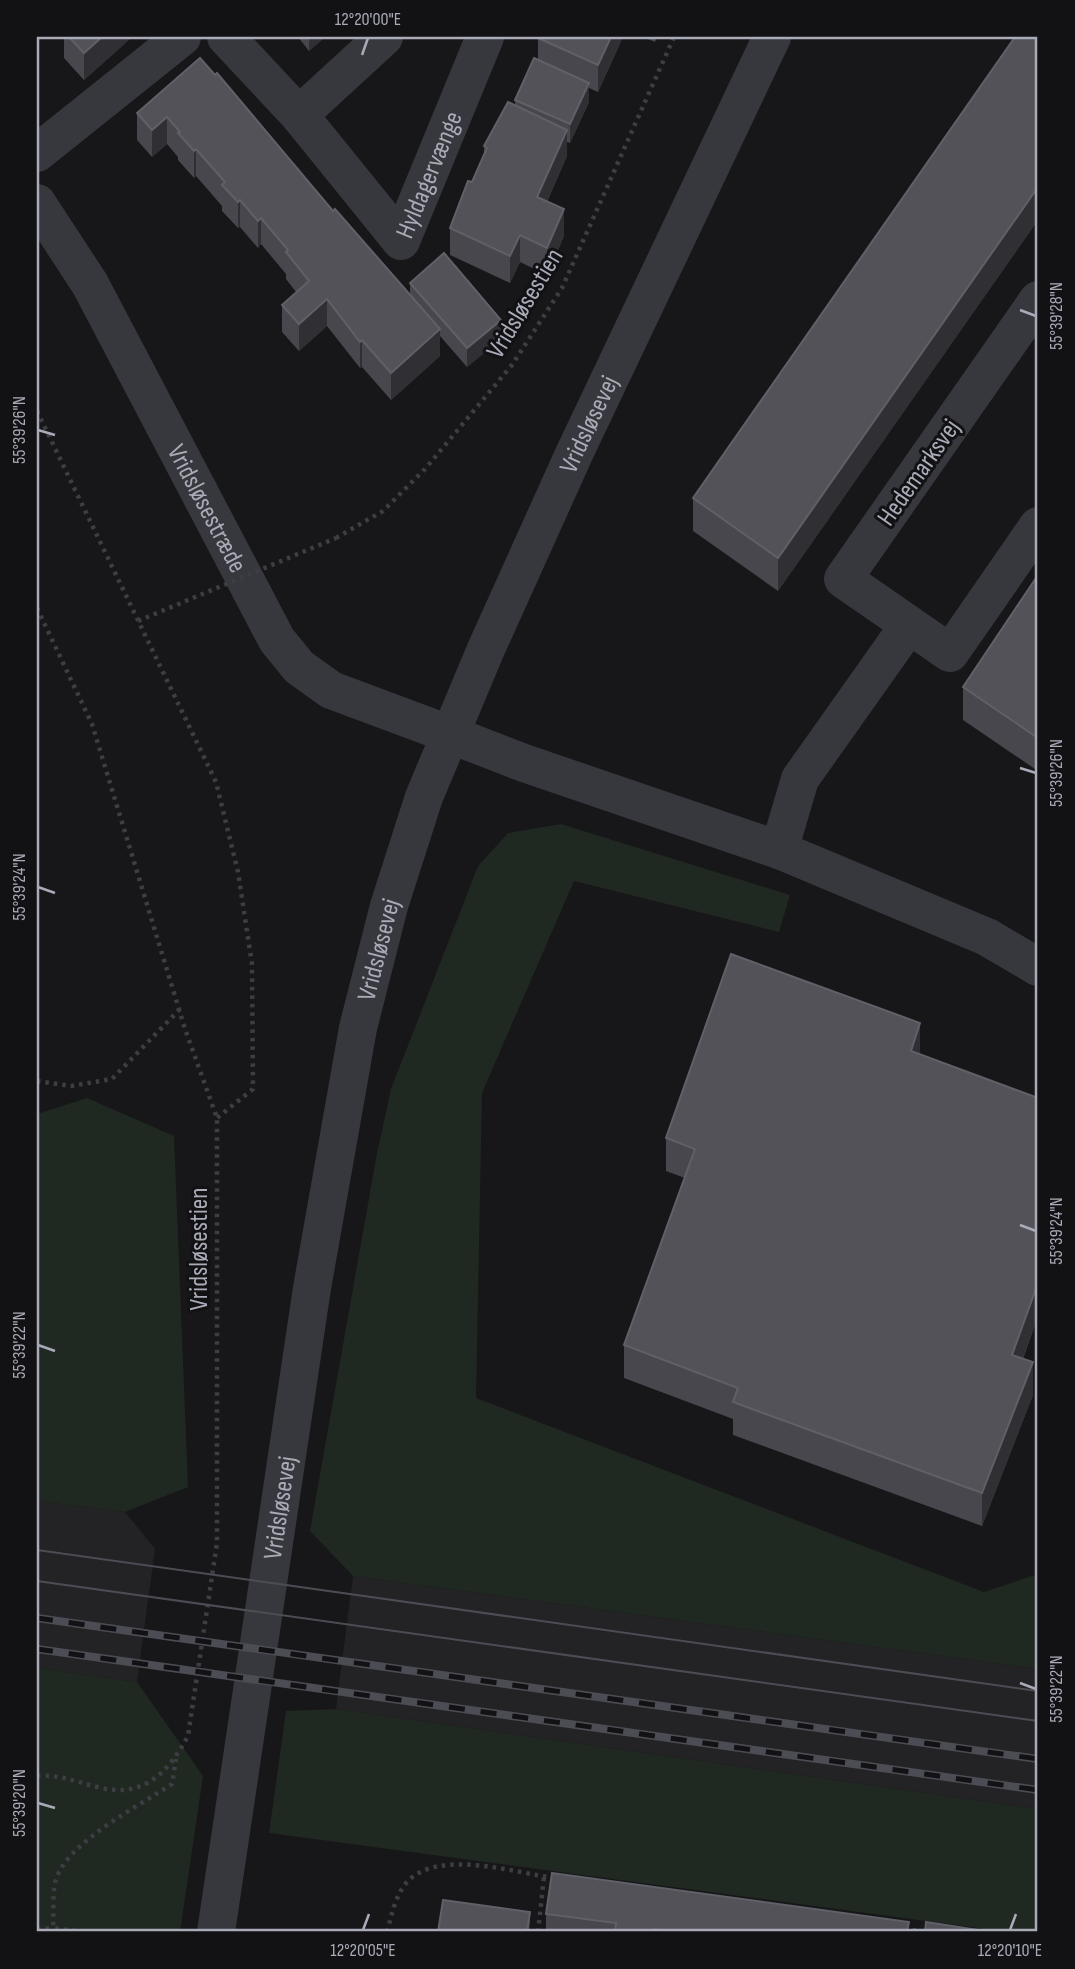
<svg xmlns="http://www.w3.org/2000/svg" width="1075" height="1969" font-family="'Sofia Sans Condensed',sans-serif">
  <style>
    .built { fill: #232225 }
    .green { fill: #202822 }
    .lines { fill: none; stroke-linecap: round; stroke-linejoin: round }
    .path { stroke: #3d3e44; stroke-width: 4.5; stroke-dasharray: 3.5 5; stroke-linecap: butt }
    .minor { stroke: #37383d; stroke-width: 38 }
    .tertiary { stroke: #37383d; stroke-width: 38 }
    .tram { stroke: #4c4d54; stroke-width: 2 }
    .rail-casing { stroke: #4c4d54; stroke-width: 8 }
    .rail { stroke: #121113; stroke-width: 5; stroke-dasharray: 16; stroke-linecap: butt }
    .path-bridge { stroke: #3d3e44; stroke-width: 4.5; stroke-dasharray: 3.5 5; stroke-linecap: butt }
    .wall { fill: #48474d }
    .shaded-wall { fill: #302f33 }
    .building { fill: #535259; stroke: #606068; stroke-width: 2 }
    .ticks { fill: none; stroke: #a9abb8; stroke-width: 2.5 }
    .labels { text-anchor: middle; stroke-width: 6; stroke-linejoin: round; paint-order: stroke }
    .street-label { font-size: 26px; fill: #a9abb8; stroke: #121113 }
    .neatline { fill: none; stroke: #a9abb8; stroke-width: 2.5 }
    .ticks-label { font-size: 18px; text-anchor: middle; fill: #a9abb8 }
  </style>
  <rect width="100%" height="100%" fill="#171618"/>
  <g class="built">
    <polygon points="37,1501 125,1512 155,1549 137,1682 37,1668"/>
    <polygon points="353,1576 1038,1669 1038,1809 336,1709"/>
  </g>
  <g class="green">
    <polygon points="561,824 790,895 779,932 574,881 482,1093 476,1398 984,1592 1038,1574 1038,1669 353,1576 310,1531 377,1153 391,1089 478,866 508,833"/>
    <polygon points="87,1098 174,1136 188,1487 125,1512 37,1501 37,1114"/>
    <polygon points="37,1668 137,1682 203,1776 180,1932 37,1932"/>
    <polygon points="336,1709 1038,1809 1038,1932 1008,1932 269,1833 286,1711"/>
  </g>
  <g class="lines">
    <g class="path">
      <polyline points="37,411 216,782 238,872 252,964 253,1089 217,1118"/>
      <polyline points="336,538 383,511 425,469 512,365 562,288 674,37"/>
      <path d="M 37,608 L 92,724 L 185,1029 L 217,1118 L 217,1543 L 188,1736 C 169,1771 145,1798 101,1788 C 79,1783 60,1774 37,1776"/>
      <polyline points="37,1081 71,1086 112,1079 180,1009"/>
      <polyline points="37,1929 53,1928 53,1932"/>
      <polyline points="904,1929 930,1932"/>
      <path d="M 84,1932 L 53,1928 C 54,1915 52,1890 56,1879 C 69,1841 139,1806 172,1784 L 176,1759"/>
      <path d="M 387,1932 C 392,1914 395,1896 407,1882 C 439,1848 515,1873 555,1878"/>
      <polyline points="538,1932 544,1877"/>
    </g>
    <g class="minor">
      <polyline points="226,37 299,115 384,37"/>
      <path id="s1" d="M 299,115 L 401,241 L 485,37"/>
      <polyline points="37,153 182,37"/>
      <path id="s2" d="M 37,203 L 90,284 L 277,640 L 299,667 L 331,690 L 449,734"/>
      <polyline points="1038,300 843,579 950,653 1038,526"/>
      <polyline points="779,850 800,779 909,625"/>
    </g>
    <g class="tertiary">
      <polyline points="449,734 524,763 779,850 987,937 1038,967"/>
      <path id="s3" d="M 216,1932 L 312,1288 L 358,1028 L 389,906 L 424,797 L 486,649 L 574,454 L 772,37"/>
    </g>
    <g class="tram">
      <polyline points="37,1550 1038,1691"/>
      <polyline points="37,1581 1038,1721"/>
    </g>
    <g class="rail-casing">
      <g id="rail">
        <polyline points="37,1618 1038,1759"/>
        <polyline points="37,1649 1038,1790"/>
      </g>
    </g>
    <use href="#rail" class="rail"/>
    <polyline class="path-bridge" points="138,621 336,538"/>
  </g>
  <g class="wall">
    <polygon points="64,37 132,37 84,80 64,58"/>
    <polygon points="298,37 325,37 309,51"/>
    <polygon points="623,37 598,92 589,88 589,102 570,143 567,142 567,156 547,202 564,236 547,275 520,262 510,283 450,255 450,228 484,155 484,146 515,106 515,100 538,59 538,38"/>
    <polygon points="643,37 657,37 655,42"/>
    <polygon points="1038,37 1038,220 778,591 693,531 693,498"/>
    <polygon points="200,58 333,211 410,294 410,283 501,339 467,367 440,336 440,356 391,400 362,367 360,368 327,326 299,351 282,332 282,305 296,292 286,279 286,274 261,244 258,248 240,227 238,228 222,211 222,206 196,176 194,178 178,160 178,157 167,144 152,157 137,140 137,113"/>
    <polygon points="1038,575 1038,771 963,720 963,687"/>
    <polygon points="920,1055 1038,1098 1038,1316 1023,1359 1033,1395 982,1526 733,1435 733,1419 624,1378 624,1345 685,1178 666,1171 666,1138"/>
    <polygon points="546,1914 909,1932 546,1932"/>
  </g>
  <g class="shaded-wall">
    <polygon points="102,37 132,37 84,80 84,53"/>
    <polygon points="309,37 325,37 309,51"/>
    <polygon points="611,37 623,37 598,92 598,65"/>
    <polygon points="589,83 589,102 570,143 570,124"/>
    <polygon points="167,117 167,144 152,157 152,130"/>
    <polygon points="567,130 567,156 537,224 537,197"/>
    <polygon points="196,149 196,176 194,178 194,151"/>
    <polygon points="1038,187 1038,220 778,591 778,558"/>
    <polygon points="240,200 240,227 238,228 238,202"/>
    <polygon points="564,209 564,236 547,275 547,248"/>
    <polygon points="261,218 261,244 258,248 258,221"/>
    <polygon points="520,235 520,262 510,283 510,256"/>
    <polygon points="327,299 327,326 299,351 299,324"/>
    <polygon points="501,320 501,339 467,367 467,348"/>
    <polygon points="440,329 440,356 391,400 391,373"/>
    <polygon points="362,340 362,367 360,368 360,342"/>
    <polygon points="920,1023 920,1056 911,1051"/>
    <polygon points="1038,1283 1038,1316 1012,1388 1012,1355"/>
    <polygon points="1033,1362 1033,1395 982,1526 982,1493"/>
    <polygon points="530,1912 530,1932 527,1932"/>
  </g>
  <g class="building">
    <polygon points="69,37 102,37 84,53"/>
    <polygon points="538,37 611,37 598,65 538,38"/>
    <polygon points="1015,37 1038,37 1038,187 778,558 693,498"/>
    <polygon points="200,58 215,75 217,73 333,211 335,209 440,329 391,373 362,340 360,342 327,299 299,324 282,305 309,281 286,252 288,250 261,218 258,221 240,200 238,202 222,185 225,182 196,149 194,151 178,133 180,132 167,117 152,130 137,113"/>
    <polygon points="534,58 589,83 570,124 515,100"/>
    <polygon points="508,102 567,130 537,197 564,209 547,248 520,235 510,256 450,228 468,181 472,182 487,148 484,146"/>
    <polygon points="444,253 501,320 467,348 410,283"/>
    <polygon points="1038,575 1038,738 963,687"/>
    <polygon points="731,954 920,1023 911,1051 1038,1098 1038,1283 1012,1355 1033,1362 982,1493 733,1402 738,1388 624,1345 695,1149 666,1138"/>
    <polygon points="552,1873 909,1922 907,1932 683,1932 654,1929 654,1932 615,1932 616,1923 546,1914"/>
    <polygon points="443,1900 530,1912 527,1932 438,1932"/>
    <polygon points="926,1922 991,1932 925,1932"/>
  </g>
  <path class="ticks" d="M 362,55 L 368,38M 1020,310 L 1036,316M 38,430 L 55,435M 1020,768 L 1036,773M 38,887 L 55,893M 1020,1225 L 1036,1231M 38,1345 L 55,1351M 1020,1683 L 1036,1689M 38,1803 L 55,1808M 363,1930 L 369,1914M 1010,1930 L 1016,1914"/>
  <g class="labels">
    <g class="street-label">
      <text dy="9" stroke="none"><textPath href="#s1" startOffset="234">Hyldagervænge</textPath></text>
      <text transform="translate(524 303) rotate(-59)" y="9">Vridsløsestien</text>
      <text dy="9" stroke="none"><textPath href="#s3" startOffset="1563">Vridsløsevej</textPath></text>
      <text transform="translate(918 472) rotate(-55)" y="9">Hedemarksvej</text>
      <text dy="9" stroke="none"><textPath href="#s2" startOffset="350">Vridsløsestræde</textPath></text>
      <text dy="9" stroke="none"><textPath href="#s3" startOffset="996">Vridsløsevej</textPath></text>
      <text transform="translate(198 1249) rotate(-90)" y="9">Vridsløsestien</text>
      <text dy="9" stroke="none"><textPath href="#s3" startOffset="429">Vridsløsevej</textPath></text>
    </g>
  </g>
  <rect width="1075" height="1969" fill="none" stroke="#121113" stroke-width="77"/>
  <rect x="38" y="38" width="998" height="1892" class="neatline"/>
  <g class="ticks-label">
    <text x="368" y="25">12°20'00"E</text>
    <text transform="translate(1056 316) rotate(-90)" y="6">55°39'28"N</text>
    <text transform="translate(19 430) rotate(-90)" y="6">55°39'26"N</text>
    <text transform="translate(1056 773) rotate(-90)" y="6">55°39'26"N</text>
    <text transform="translate(19 887) rotate(-90)" y="6">55°39'24"N</text>
    <text transform="translate(1056 1231) rotate(-90)" y="6">55°39'24"N</text>
    <text transform="translate(19 1345) rotate(-90)" y="6">55°39'22"N</text>
    <text transform="translate(1056 1689) rotate(-90)" y="6">55°39'22"N</text>
    <text transform="translate(19 1803) rotate(-90)" y="6">55°39'20"N</text>
    <text x="363" y="1956">12°20'05"E</text>
    <text x="1010" y="1956">12°20'10"E</text>
  </g>
</svg>
